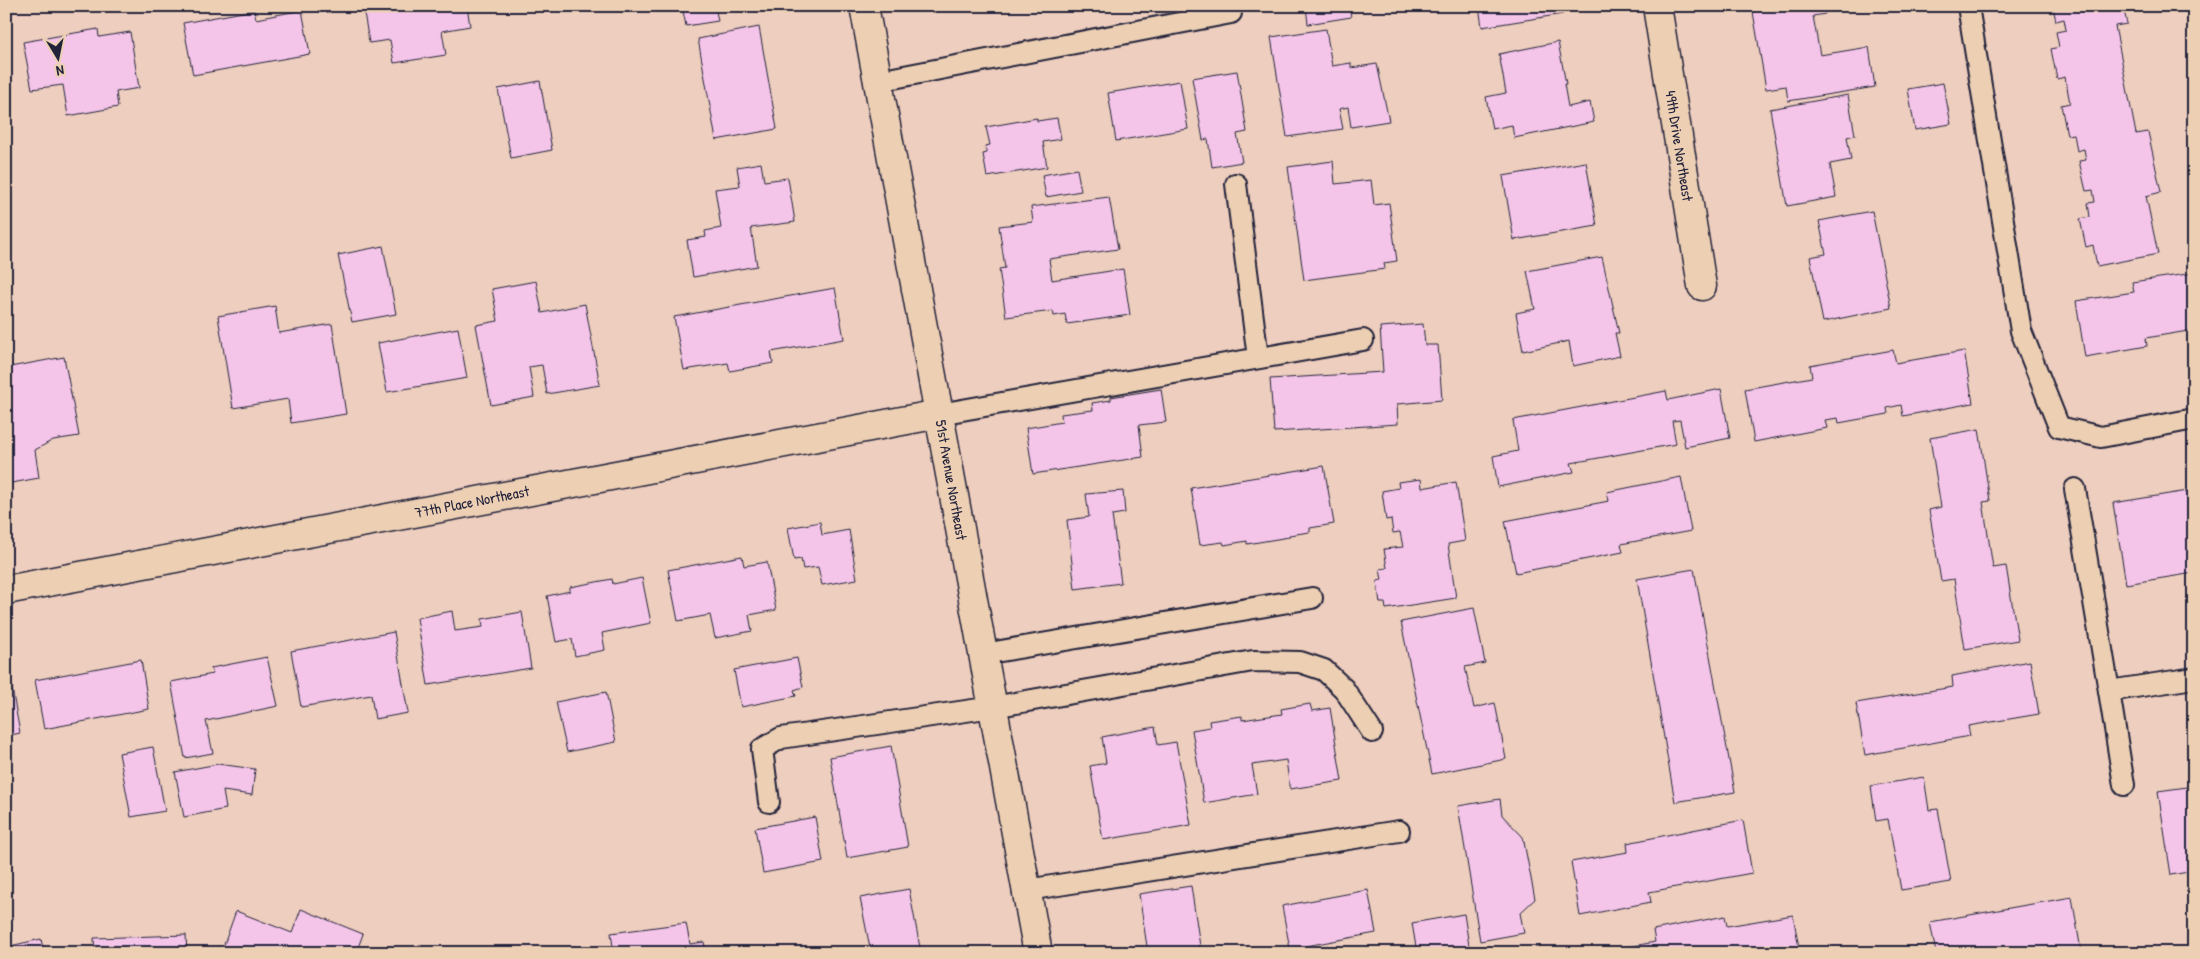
<svg xmlns="http://www.w3.org/2000/svg" width="2200" height="959" font-family="'Patrick Hand',sans-serif">
  <style>
    .building { fill: #f4c5e9; stroke: #22223b }
    .lines { fill: none; stroke-linecap: round; stroke-linejoin: round }
    .lane-casing { stroke: #22223b; stroke-width: 24 }
    .street-casing { stroke: #22223b; stroke-width: 31 }
    .secondary-casing { stroke: #22223b; stroke-width: 31 }
    .lane { stroke: #edd0b3; stroke-width: 20 }
    .street { stroke: #edd0b3; stroke-width: 28 }
    .secondary { stroke: #edd0b3; stroke-width: 28 }
    .labels { text-anchor: middle; stroke-width: 4.5; stroke-linejoin: round; paint-order: stroke }
    .street-label { font-size: 15px; fill: #22223b; stroke: #edd0b3 }
  </style>
  <rect width="100%" height="100%" fill="#eecebe"/>
  <filter id="ink" filterUnits="userSpaceOnUse"><feTurbulence type="fractalNoise" baseFrequency=".02" numOctaves="2"/><feDisplacementMap in="SourceGraphic" scale="10" xChannelSelector="R" yChannelSelector="G"/><feConvolveMatrix kernelMatrix="1 2 1 2 8 2 1 2 1" color-interpolation-filters="sRGB"/></filter>
  <g filter="url(#ink)">
    <g class="building">
      <polygon points="363,6 467,6 470,26 442,31 446,55 394,63 390,40 369,43"/>
      <polygon points="682,6 715,6 718,21 686,26"/>
      <polygon points="1306,6 1349,6 1351,17 1308,24"/>
      <polygon points="1479,6 1562,6 1563,14 1482,27"/>
      <polygon points="1752,6 1824,6 1825,14 1813,16 1820,55 1869,47 1875,87 1788,101 1786,86 1766,89"/>
      <polygon points="2056,6 2123,6 2127,24 2115,26 2136,134 2148,132 2161,192 2146,196 2158,254 2097,266 2093,245 2086,247 2080,219 2090,217 2088,203 2095,202 2093,190 2086,191 2079,161 2086,160 2084,149 2077,151 2074,134 2067,135 2061,105 2070,103 2065,77 2057,79 2051,49 2059,47 2056,32 2066,30 2064,19 2056,21 2053,7"/>
      <polygon points="254,10 256,19 302,10 310,54 193,75 183,23"/>
      <polygon points="759,27 777,129 716,140 698,39"/>
      <polygon points="98,29 99,37 130,32 139,88 116,92 118,107 68,116 63,85 32,89 23,42"/>
      <polygon points="1326,29 1332,66 1351,63 1351,68 1377,64 1389,121 1351,127 1348,107 1339,109 1343,129 1287,137 1271,37"/>
      <polygon points="1558,42 1566,84 1564,84 1568,107 1590,102 1594,122 1514,138 1512,125 1492,129 1486,97 1506,93 1499,54"/>
      <polygon points="1237,71 1247,132 1237,134 1242,162 1212,167 1208,139 1203,140 1192,78"/>
      <polygon points="540,81 552,150 511,158 498,89"/>
      <polygon points="1180,81 1188,129 1116,141 1108,93"/>
      <polygon points="1943,83 1951,124 1915,130 1908,89"/>
      <polygon points="1848,95 1855,135 1847,137 1851,160 1830,164 1836,197 1787,206 1770,109"/>
      <polygon points="1037,118 1037,121 1057,118 1061,139 1043,142 1047,167 987,177 983,154 987,153 985,146 990,145 986,127"/>
      <polygon points="1333,161 1335,184 1371,180 1374,205 1389,203 1397,261 1384,263 1385,269 1304,280 1288,167"/>
      <polygon points="1586,162 1597,226 1514,240 1503,176"/>
      <polygon points="761,163 764,181 788,178 795,222 751,228 757,266 693,277 687,240 706,237 705,231 721,228 715,189 740,186 737,167"/>
      <polygon points="1077,169 1081,191 1046,197 1042,175"/>
      <polygon points="1109,197 1118,249 1049,259 1052,280 1123,269 1130,315 1067,324 1065,314 1054,316 1053,311 1006,317 999,269 1005,268 999,226 1033,222 1031,207"/>
      <polygon points="1872,211 1891,308 1823,322 1810,257 1826,254 1819,221"/>
      <polygon points="383,246 396,314 352,322 338,255"/>
      <polygon points="1602,257 1619,333 1615,333 1620,356 1573,366 1569,341 1523,351 1516,313 1535,309 1527,271"/>
      <polygon points="2194,273 2194,330 2146,338 2147,346 2085,357 2076,301 2134,292 2132,282"/>
      <polygon points="536,281 542,313 585,304 600,385 547,394 542,365 529,367 534,397 491,405 476,325 498,321 492,289"/>
      <polygon points="835,288 844,339 771,352 773,363 730,371 728,363 684,370 674,317"/>
      <polygon points="275,306 279,333 332,324 346,414 291,423 288,399 233,408 218,316"/>
      <polygon points="1423,324 1425,345 1438,345 1442,400 1397,404 1398,424 1274,432 1270,379 1383,372 1380,327"/>
      <polygon points="458,328 467,378 387,392 378,343"/>
      <polygon points="1893,350 1896,363 1964,351 1973,403 1903,416 1901,405 1887,408 1888,414 1839,423 1838,418 1825,420 1827,428 1754,442 1745,389 1812,377 1810,365"/>
      <polygon points="64,357 79,436 53,440 35,450 39,478 6,484 6,376 11,375 10,367"/>
      <polygon points="1161,389 1166,422 1139,425 1143,457 1033,474 1026,428 1062,422 1061,414 1093,410 1092,403 1111,400 1111,397"/>
      <polygon points="1721,389 1730,438 1685,447 1680,420 1672,421 1676,444 1571,463 1574,472 1498,487 1493,456 1518,451 1513,420 1666,391 1668,400"/>
      <polygon points="1979,429 1990,501 1983,502 1993,568 2006,566 2018,640 1965,649 1954,579 1941,581 1929,510 1941,507 1930,438"/>
      <polygon points="1324,466 1334,524 1310,528 1310,532 1289,535 1289,537 1247,544 1247,541 1224,545 1223,542 1200,545 1191,488"/>
      <polygon points="1681,477 1691,531 1621,544 1623,552 1516,573 1505,521 1609,501 1607,492"/>
      <polygon points="1421,479 1422,488 1456,482 1465,541 1448,544 1456,598 1386,609 1385,603 1380,603 1377,581 1382,580 1380,569 1387,568 1384,549 1403,547 1400,532 1393,533 1391,519 1386,520 1382,491 1399,488 1398,482"/>
      <polygon points="2194,490 2194,573 2126,584 2113,503"/>
      <polygon points="1123,491 1125,513 1112,515 1121,583 1075,589 1067,520 1089,517 1086,494"/>
      <polygon points="820,522 822,535 849,530 857,579 822,585 818,567 803,569 801,559 794,560 788,528"/>
      <polygon points="742,556 744,566 767,562 776,610 749,615 752,631 715,638 710,615 678,621 668,570"/>
      <polygon points="1694,569 1735,792 1675,802 1637,579"/>
      <polygon points="642,578 651,623 602,633 605,650 575,656 572,639 556,642 547,596 570,591 570,587 612,579 613,584"/>
      <polygon points="1474,608 1485,663 1465,667 1474,708 1495,703 1506,759 1432,774 1401,622"/>
      <polygon points="452,611 455,631 483,627 482,619 522,612 531,668 428,685 417,618"/>
      <polygon points="394,632 408,713 375,719 371,695 301,707 291,651"/>
      <polygon points="267,657 278,706 206,721 213,753 185,758 171,682 213,674 211,668"/>
      <polygon points="797,658 803,687 794,690 796,696 741,707 734,670"/>
      <polygon points="141,660 149,709 44,729 35,680"/>
      <polygon points="2030,661 2039,714 1968,726 1970,736 1865,755 1856,703 1953,687 1952,676"/>
      <polygon points="11,683 20,733 6,736 6,684"/>
      <polygon points="606,692 616,742 567,752 556,702"/>
      <polygon points="1310,704 1312,711 1330,708 1342,781 1290,789 1286,760 1252,765 1257,794 1204,803 1192,730 1210,727 1209,721 1242,716 1242,720 1282,714 1281,709"/>
      <polygon points="1155,727 1158,745 1176,742 1191,825 1103,840 1090,766 1106,763 1102,737"/>
      <polygon points="891,746 908,847 847,858 830,757"/>
      <polygon points="153,747 165,811 131,817 119,753"/>
      <polygon points="218,764 255,769 252,795 223,791 226,809 184,817 175,772"/>
      <polygon points="1924,777 1929,810 1938,809 1951,882 1901,890 1888,819 1876,821 1871,786"/>
      <polygon points="2194,786 2194,871 2171,875 2158,791"/>
      <polygon points="1500,799 1502,815 1523,837 1535,899 1520,913 1524,933 1480,941 1458,806"/>
      <polygon points="815,817 823,862 763,873 755,828"/>
      <polygon points="1743,820 1752,873 1649,892 1651,902 1580,916 1571,862 1628,852 1627,843"/>
      <polygon points="1191,886 1201,953 1148,953 1139,894"/>
      <polygon points="909,889 921,953 871,953 860,898"/>
      <polygon points="1368,890 1376,933 1290,949 1282,906"/>
      <polygon points="2072,897 2081,951 2068,953 1936,953 1930,922"/>
      <polygon points="301,909 363,934 356,953 221,953 236,911 292,933"/>
      <polygon points="1464,914 1470,952 1417,953 1412,923"/>
      <polygon points="1793,915 1800,953 1596,953 1655,942 1653,930 1725,916 1727,926"/>
      <polygon points="686,923 690,944 704,942 706,953 614,953 611,933"/>
      <polygon points="186,935 187,953 95,953 94,938"/>
      <polygon points="41,939 44,953 6,953 6,947"/>
      <polygon points="1142,947 1143,953 1116,953 1116,951"/>
    </g>
    <g class="lines">
      <g class="lane-casing">
        <g id="lane">
          <polyline points="1968,6 2021,331 2059,427 2101,437 2194,419"/>
          <polyline points="878,81 1231,13"/>
          <polyline points="1236,184 1258,358"/>
          <polyline points="939,414 1363,340"/>
          <polyline points="2075,489 2109,691"/>
          <polyline points="983,654 1312,598"/>
          <polyline points="2124,785 2109,691 2194,678"/>
          <polyline points="769,802 762,749 781,738 993,707 1253,661 1300,662 1324,670 1344,689 1372,732"/>
          <polyline points="1027,890 1399,831"/>
        </g>
      </g>
      <g class="street-casing">
        <g id="street">
          <polyline points="1657,6 1702,286"/>
          <polyline points="6,590 939,414"/>
        </g>
      </g>
      <g class="secondary-casing">
        <polyline id="secondary" points="864,6 1038,953"/>
      </g>
      <use href="#lane" class="lane"/>
      <use href="#street" class="street"/>
      <use href="#secondary" class="secondary"/>
    </g>
  </g>
  <g class="labels">
    <g class="street-label">
      <text transform="translate(1679 146) rotate(81)" y="5">49th Drive Northeast</text>
      <text transform="translate(951 480) rotate(80)" y="5">51st Avenue Northeast</text>
      <text transform="translate(472 502) rotate(-11)" y="5">77th Place Northeast</text>
    </g>
  </g>
  <rect width="2200" height="959" fill="none" stroke="#edd0b3" stroke-width="25"/>
  <rect x="12" y="12" width="2175" height="934" fill="none" stroke="#22223b" stroke-width="2" filter="url(#ink)"/>
  <g transform="translate(58 58) rotate(170)" stroke="#edd0b3" stroke-width="4" paint-order="stroke">
  <path d="M0-4L9 19L0 12L-9 19Z" fill="#22223b"/>
  <text y="-8" font-size="14" font-weight="bold" text-anchor="middle" fill="#22223b">N</text>
  </g>
</svg>
